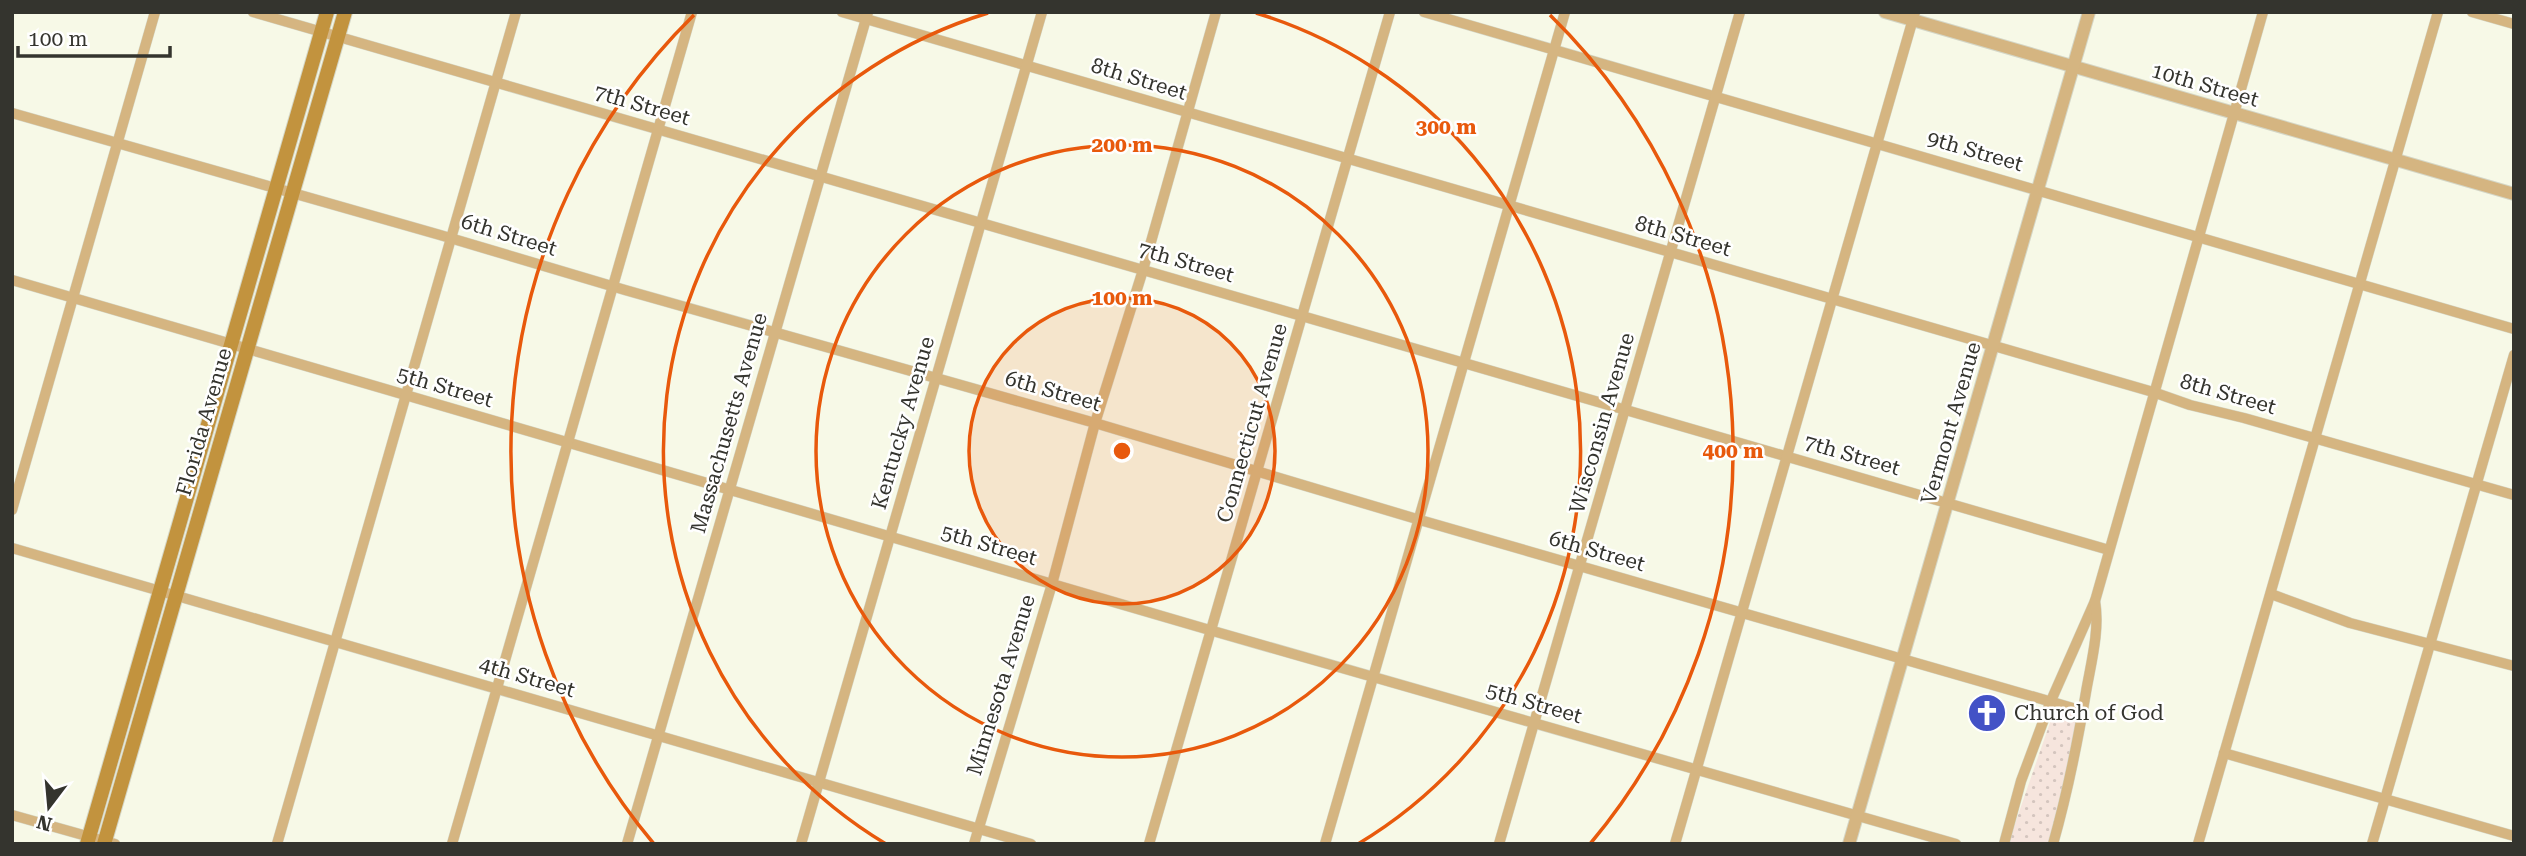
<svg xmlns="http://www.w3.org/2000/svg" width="2526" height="856" font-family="'Roboto Serif',serif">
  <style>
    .grass { fill: url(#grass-dots) }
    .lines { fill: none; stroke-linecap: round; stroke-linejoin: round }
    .minor-casing { stroke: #d4d6c6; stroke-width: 11 }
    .tertiary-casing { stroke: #d4d6c6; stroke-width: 14 }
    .secondary-casing { stroke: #d4d6c6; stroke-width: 16 }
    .minor { stroke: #d5b581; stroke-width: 10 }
    .tertiary { stroke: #d5b581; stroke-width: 12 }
    .secondary { stroke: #c2933e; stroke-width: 14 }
    .ring { fill: none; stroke: #e8590c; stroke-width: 3.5 }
    .labels { text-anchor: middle; stroke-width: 5; stroke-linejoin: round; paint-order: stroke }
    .street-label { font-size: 21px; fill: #34342e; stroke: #fff }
    .poi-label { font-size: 21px; fill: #34342e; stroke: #fff; text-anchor: start }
    .centre { fill: #e8590c; stroke: #fff; stroke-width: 3.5 }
    .ring-label { font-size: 21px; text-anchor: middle; font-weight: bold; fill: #e8590c; stroke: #fff; stroke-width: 5; stroke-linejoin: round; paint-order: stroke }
  </style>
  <defs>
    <pattern id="grass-dots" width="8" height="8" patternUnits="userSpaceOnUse" patternTransform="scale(1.75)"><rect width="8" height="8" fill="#f6e5dd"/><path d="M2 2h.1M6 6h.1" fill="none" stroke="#d4c5be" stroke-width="1.8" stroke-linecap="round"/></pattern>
  </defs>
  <rect width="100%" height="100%" fill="#f7f9e7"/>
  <polygon class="grass" points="2054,711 2070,711 2078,721 2066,782 2048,844 2008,844"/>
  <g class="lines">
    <g class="minor-casing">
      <g id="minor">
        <polyline points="253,12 2109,550"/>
        <polyline points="842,12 2153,392 2190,405 2244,418 2514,495"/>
        <polyline points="1424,12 2514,329"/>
        <polyline points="2472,12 2514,24"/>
        <polyline points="12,113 440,235 625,290 1095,423 1420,520 2083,711"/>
        <polyline points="12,280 1213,631 1956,844"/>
        <polyline points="12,510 155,12"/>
        <polyline points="12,548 1031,844"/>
        <polyline points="2271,594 2350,623 2514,666"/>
        <polyline points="2224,753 2514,836"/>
        <polyline points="12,815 115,844"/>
        <polyline points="277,844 516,12"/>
        <polyline points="452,844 692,12"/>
        <polyline points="627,844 868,12"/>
        <polyline points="801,844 1042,12"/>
        <polyline points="974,844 1052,584 1095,423 1143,270 1216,12"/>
        <polyline points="1149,844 1390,12"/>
        <polyline points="1325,844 1565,12"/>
        <polyline points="1499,844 1740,12"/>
        <polyline points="1675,844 1915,12"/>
        <polyline points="2004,844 2021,781 2050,703 2095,601 2263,12"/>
        <path d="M 2053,844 C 2068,791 2077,746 2086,692 C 2091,663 2100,630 2095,601"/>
        <polyline points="2198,844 2438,12"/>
        <polyline points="2372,844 2514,355"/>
      </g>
    </g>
    <g class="tertiary-casing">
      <g id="tertiary">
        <polyline points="1885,12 2514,194"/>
        <polyline points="1849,844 2089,12"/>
      </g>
    </g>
    <g class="secondary-casing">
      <g id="secondary">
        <polyline points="87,844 327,12"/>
        <polyline points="104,844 345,12"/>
      </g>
    </g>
    <use href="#minor" class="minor"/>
    <use href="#tertiary" class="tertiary"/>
    <use href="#secondary" class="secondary"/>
  </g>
  <circle cx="1122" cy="451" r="153" fill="#e8590c" fill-opacity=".12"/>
  <g class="ring">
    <circle cx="1122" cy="451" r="153"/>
    <circle cx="1122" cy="451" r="306"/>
    <path d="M886 844A458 458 0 0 1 988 13M1256 13A458 458 0 0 1 1358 844"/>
    <path d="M654 844A611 611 0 0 1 694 15M1550 15A611 611 0 0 1 1590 844"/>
  </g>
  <defs>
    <g id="church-disc" transform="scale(2.0125)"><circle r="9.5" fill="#4352c6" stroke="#fff"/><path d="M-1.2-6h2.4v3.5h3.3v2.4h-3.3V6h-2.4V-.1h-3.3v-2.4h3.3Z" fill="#fff"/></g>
  </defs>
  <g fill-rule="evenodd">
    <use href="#church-disc" x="1987" y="713"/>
  </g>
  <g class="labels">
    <g class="street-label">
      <text transform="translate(1139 79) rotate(17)" y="7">8th Street</text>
      <text transform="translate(2205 85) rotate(16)" y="7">10th Street</text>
      <text transform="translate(642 105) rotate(16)" y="7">7th Street</text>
      <text transform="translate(1975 151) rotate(16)" y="7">9th Street</text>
      <text transform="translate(509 235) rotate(17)" y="7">6th Street</text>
      <text transform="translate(1683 236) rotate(16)" y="7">8th Street</text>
      <text transform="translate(1186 262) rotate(16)" y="7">7th Street</text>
      <text transform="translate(445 387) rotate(16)" y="7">5th Street</text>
      <text transform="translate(1053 391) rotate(16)" y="7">6th Street</text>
      <text transform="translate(2228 394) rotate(16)" y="7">8th Street</text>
      <text transform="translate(204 422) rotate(-74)" y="7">Florida Avenue</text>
      <text transform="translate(729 423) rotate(-74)" y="7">Massachusetts Avenue</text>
      <text transform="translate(903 423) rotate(-74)" y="7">Kentucky Avenue</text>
      <text transform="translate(1252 423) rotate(-74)" y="7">Connecticut Avenue</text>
      <text transform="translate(1602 423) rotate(-74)" y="7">Wisconsin Avenue</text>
      <text transform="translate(1951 423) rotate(-74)" y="7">Vermont Avenue</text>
      <text transform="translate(1852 455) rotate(16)" y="7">7th Street</text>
      <text transform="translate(989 545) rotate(16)" y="7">5th Street</text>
      <text transform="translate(1597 551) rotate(16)" y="7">6th Street</text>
      <text transform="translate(527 677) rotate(16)" y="7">4th Street</text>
      <text transform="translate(1001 685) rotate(-73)" y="7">Minnesota Avenue</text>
      <text transform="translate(1534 703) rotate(16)" y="7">5th Street</text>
    </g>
    <g class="poi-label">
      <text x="2014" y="720">Church of God</text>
    </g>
  </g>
  <circle cx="1122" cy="451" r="10" class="centre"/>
  <g class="ring-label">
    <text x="1446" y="134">300 m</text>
    <text x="1122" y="152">200 m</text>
    <text x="1122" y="305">100 m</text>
    <text x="1733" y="458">400 m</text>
  </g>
  <rect width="2526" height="856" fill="none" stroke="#34342e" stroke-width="28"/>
  <g transform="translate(49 807) rotate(196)" stroke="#ffffff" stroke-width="5" paint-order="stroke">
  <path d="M0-5L12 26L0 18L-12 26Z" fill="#34342e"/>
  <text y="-10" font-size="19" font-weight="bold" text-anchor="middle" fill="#34342e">N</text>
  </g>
  <path d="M18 46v10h152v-10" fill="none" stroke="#34342e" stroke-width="3.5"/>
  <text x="28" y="46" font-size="21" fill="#34342e" stroke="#ffffff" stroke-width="5" paint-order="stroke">100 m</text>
</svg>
